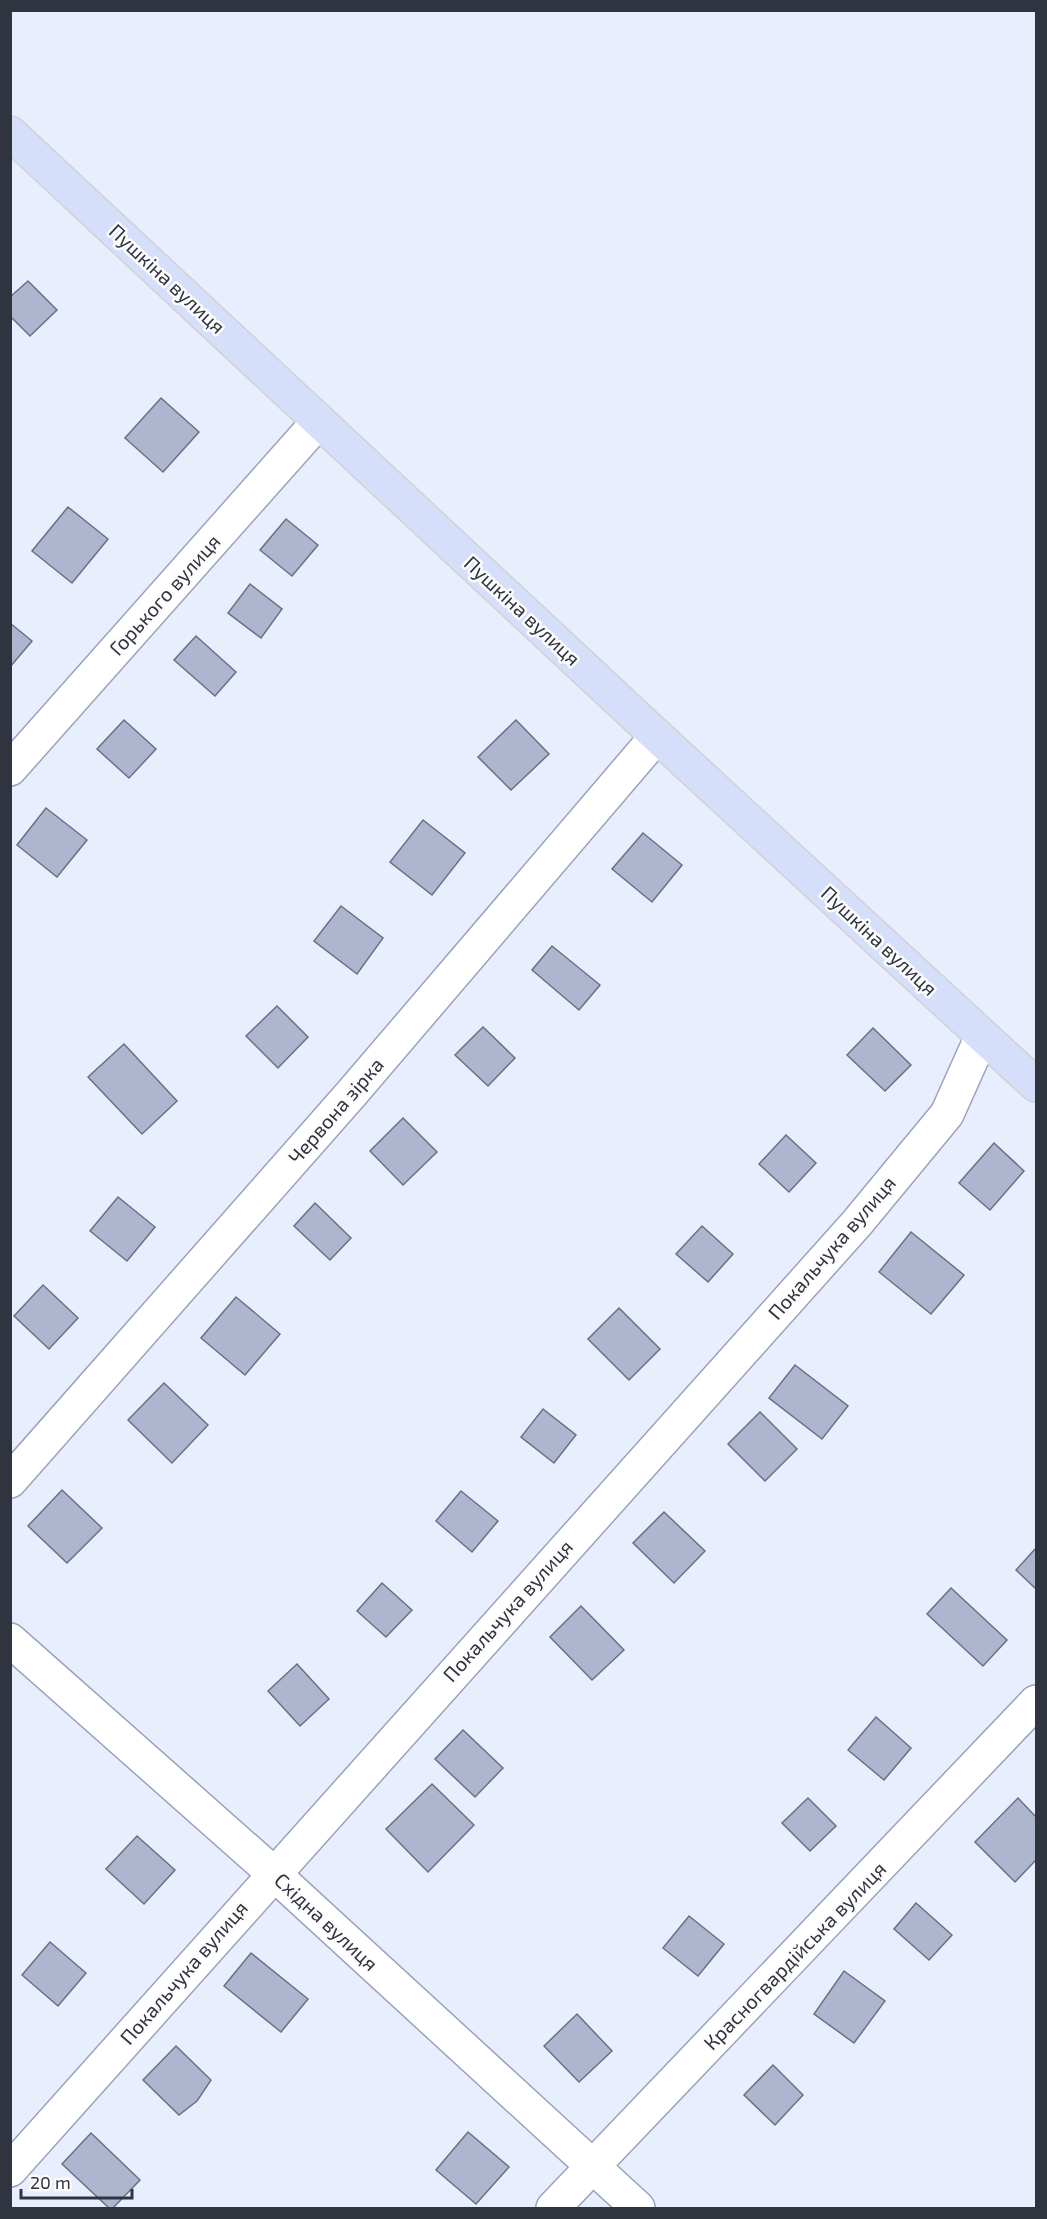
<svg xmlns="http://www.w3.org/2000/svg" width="1047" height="2219" font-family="'Exo 2',sans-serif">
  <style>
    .building { fill: #adb6ce; stroke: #697087; stroke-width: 1.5 }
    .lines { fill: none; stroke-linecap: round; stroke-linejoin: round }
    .minor-casing { stroke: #9aa3bb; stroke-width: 36 }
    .major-casing { stroke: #d1d2d5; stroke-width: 36 }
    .minor { stroke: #fff; stroke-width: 33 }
    .major { stroke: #d6dffa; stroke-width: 33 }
    .labels { text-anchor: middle; stroke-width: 5; stroke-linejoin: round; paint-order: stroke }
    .street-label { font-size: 20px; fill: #30343e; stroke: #fcfcfc }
  </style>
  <rect width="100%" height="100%" fill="#e9eefe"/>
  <g class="building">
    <polygon points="28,281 57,310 30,336 10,316 10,297"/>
    <polygon points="161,398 199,432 163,472 125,438"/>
    <polygon points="68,507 108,539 72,583 32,551"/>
    <polygon points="286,519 318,545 292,576 260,550"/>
    <polygon points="250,584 282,609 261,638 228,613"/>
    <polygon points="10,623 32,641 10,667"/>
    <polygon points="196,636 236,672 215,696 174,660"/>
    <polygon points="124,720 156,749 129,778 97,749"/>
    <polygon points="516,720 549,754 511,790 478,757"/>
    <polygon points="46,808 87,840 57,877 17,845"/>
    <polygon points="423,820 465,853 432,895 390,862"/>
    <polygon points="643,833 682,865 652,902 612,869"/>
    <polygon points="341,906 383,938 357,974 314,941"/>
    <polygon points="552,946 600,985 579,1010 532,970"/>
    <polygon points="277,1006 308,1037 278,1068 246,1036"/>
    <polygon points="483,1027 515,1058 488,1086 455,1055"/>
    <polygon points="873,1028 911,1065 885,1091 847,1055"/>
    <polygon points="124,1044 177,1101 142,1134 88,1077"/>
    <polygon points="403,1118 437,1152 403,1185 370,1151"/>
    <polygon points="786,1135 816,1163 789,1192 759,1164"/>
    <polygon points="994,1143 1024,1171 990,1210 959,1183"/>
    <polygon points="118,1197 155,1227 127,1261 90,1231"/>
    <polygon points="315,1203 351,1238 330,1260 294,1226"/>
    <polygon points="702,1226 733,1254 708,1282 676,1254"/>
    <polygon points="911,1232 964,1275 931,1314 879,1272"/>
    <polygon points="43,1285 78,1318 49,1349 14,1316"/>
    <polygon points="236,1297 280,1334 245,1375 201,1338"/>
    <polygon points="619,1308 660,1349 629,1380 588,1339"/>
    <polygon points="795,1365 848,1406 822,1439 769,1398"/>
    <polygon points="164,1383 208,1425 172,1463 128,1420"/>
    <polygon points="543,1409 576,1435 554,1463 521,1437"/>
    <polygon points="760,1412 797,1449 765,1481 728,1444"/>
    <polygon points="62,1490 102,1528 67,1563 28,1526"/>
    <polygon points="461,1491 498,1521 472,1552 436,1521"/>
    <polygon points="664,1512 705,1551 674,1583 633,1543"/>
    <polygon points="1036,1548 1036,1589 1016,1570"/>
    <polygon points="382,1583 412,1610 386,1637 357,1611"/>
    <polygon points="951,1588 1007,1640 983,1666 927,1614"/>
    <polygon points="581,1606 624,1650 592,1680 550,1637"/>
    <polygon points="297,1664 329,1699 300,1726 268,1691"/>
    <polygon points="876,1717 911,1748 884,1780 848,1750"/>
    <polygon points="463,1730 503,1768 475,1797 435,1759"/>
    <polygon points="432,1784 474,1825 428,1872 386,1829"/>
    <polygon points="808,1798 836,1826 810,1851 782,1823"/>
    <polygon points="1018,1798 1036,1817 1036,1860 1015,1882 975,1842"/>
    <polygon points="137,1836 175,1870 144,1904 106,1869"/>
    <polygon points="916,1903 952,1935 929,1960 894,1929"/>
    <polygon points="689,1916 724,1944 698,1976 663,1948"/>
    <polygon points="50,1942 86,1973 58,2006 22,1975"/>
    <polygon points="251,1953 308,1999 281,2032 224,1986"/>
    <polygon points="844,1971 885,2001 854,2043 814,2014"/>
    <polygon points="577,2014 612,2051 579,2082 544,2046"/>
    <polygon points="176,2046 211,2080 197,2101 179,2115 143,2080"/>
    <polygon points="773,2065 803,2095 775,2125 744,2095"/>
    <polygon points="468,2132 509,2167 476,2204 436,2170"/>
    <polygon points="91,2133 140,2180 113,2208 109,2208 62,2164"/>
  </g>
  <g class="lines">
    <g class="minor-casing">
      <g id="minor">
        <polyline points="10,769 319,421"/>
        <polyline points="10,1481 352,1093 657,736"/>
        <polyline points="10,1640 273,1873 638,2208"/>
        <polyline points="10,2170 857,1223 947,1114 982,1036"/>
        <polyline points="553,2208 1036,1702"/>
      </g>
    </g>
    <g class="major-casing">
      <polyline id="major" points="10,133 657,736 1036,1085"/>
    </g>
    <use href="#minor" class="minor"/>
    <use href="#major" class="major"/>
  </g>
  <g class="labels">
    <g class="street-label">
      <text transform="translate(167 279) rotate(43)" y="7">Пушкіна вулиця</text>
      <text transform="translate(165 595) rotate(-48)" y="7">Горького вулиця</text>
      <text transform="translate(522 611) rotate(43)" y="7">Пушкіна вулиця</text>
      <text transform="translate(879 941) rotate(43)" y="7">Пушкіна вулиця</text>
      <text transform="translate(336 1111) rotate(-49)" y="7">Червона зірка</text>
      <text transform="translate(832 1248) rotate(-49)" y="7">Покальчука вулиця</text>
      <text transform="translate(508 1611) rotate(-48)" y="7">Покальчука вулиця</text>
      <text transform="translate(326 1922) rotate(43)" y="7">Східна вулиця</text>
      <text transform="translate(795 1956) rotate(-46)" y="7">Красногвардійська вулиця</text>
      <text transform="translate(184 1973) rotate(-49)" y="7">Покальчука вулиця</text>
    </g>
  </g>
  <rect width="1047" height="2219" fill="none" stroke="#30343e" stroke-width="24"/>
  <path d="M21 2189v9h111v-9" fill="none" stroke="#30343e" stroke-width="3"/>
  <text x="30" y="2189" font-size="18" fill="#30343e" stroke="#fcfcfc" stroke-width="4.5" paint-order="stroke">20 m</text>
</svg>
